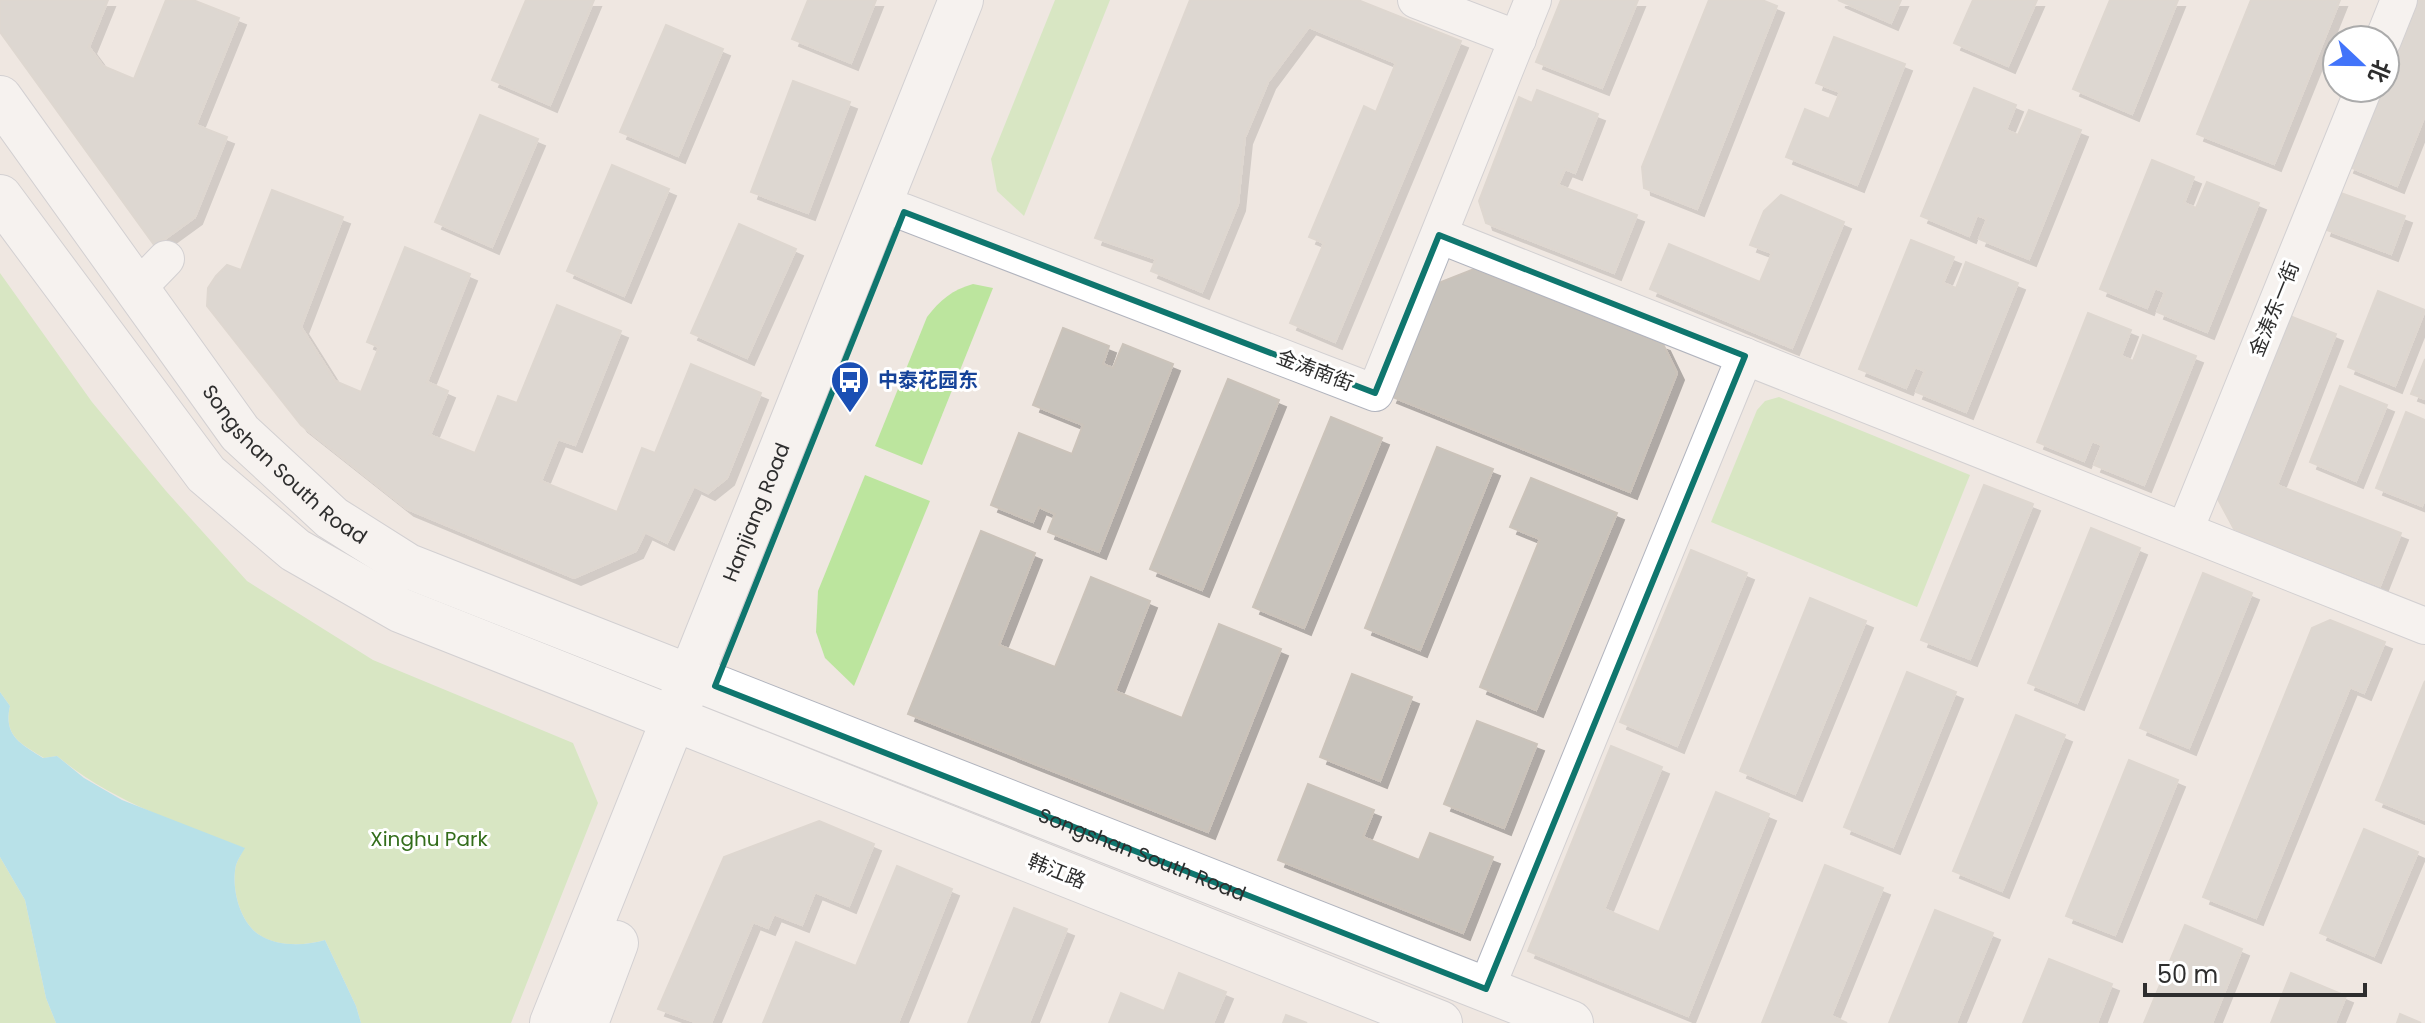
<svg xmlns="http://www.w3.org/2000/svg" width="2425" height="1023" font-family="Poppins,'Noto Sans SC',sans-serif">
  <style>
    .green { fill: #bce59e }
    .water { fill: #75d9ef }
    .building { fill: #c8c3bc; stroke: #cbc3ba; stroke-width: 2; filter: url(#shadow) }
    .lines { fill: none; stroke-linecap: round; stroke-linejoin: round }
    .minor-casing { stroke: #b1b4be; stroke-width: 38 }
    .tertiary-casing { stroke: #b1b4be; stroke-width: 46 }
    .minor { stroke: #fff; stroke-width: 36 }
    .tertiary { stroke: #fff; stroke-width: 44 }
    .marked { fill: none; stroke: #0f766e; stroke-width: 6; stroke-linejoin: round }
    .labels { text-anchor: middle; stroke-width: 6; stroke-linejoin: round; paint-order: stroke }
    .street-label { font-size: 20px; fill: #2e2e2e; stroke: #fff }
    .transit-label { font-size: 20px; font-weight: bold; fill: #164399; stroke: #fff; text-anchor: start }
    .park-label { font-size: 20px; fill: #336d1b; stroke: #fff }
  </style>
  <defs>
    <filter id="shadow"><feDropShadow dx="7" dy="7" stdDeviation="0" flood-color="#0004"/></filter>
  </defs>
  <rect width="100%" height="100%" fill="#efe7e1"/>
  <g class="green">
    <polygon points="1055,0 1110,0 1024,216 997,191 991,159"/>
    <path d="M 0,273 L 92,402 L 166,491 L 247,581 L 373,660 L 573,743 L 598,803 L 511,1023 L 361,1023 L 356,1006 L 325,940 C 305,946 276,947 258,934 C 239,920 231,887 236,865 C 238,859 242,853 244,848 C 177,822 114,803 57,756 L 44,758 C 21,744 3,736 10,706 L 0,692 Z"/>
    <path d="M 973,284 L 993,288 L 922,465 L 875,446 L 927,317 C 940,300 952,290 973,284 Z"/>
    <polygon points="1779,397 1970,475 1917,607 1711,522 1757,410 1765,401"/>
    <polygon points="865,475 930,501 854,686 825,658 816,632 818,591"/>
    <polygon points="0,857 25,900 46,998 56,1023 0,1023"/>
  </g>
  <path class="water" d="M 0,692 L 10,706 C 3,736 21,744 43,758 L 57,756 L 84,778 L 122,800 L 245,848 C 242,853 238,859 236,865 C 231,887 239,920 258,934 C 277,947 305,946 325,940 L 356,1006 L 361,1023 L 56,1023 L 46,998 L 25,900 L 0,857 Z"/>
  <g class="building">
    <polygon points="0,0 108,0 89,47 103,66 134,79 166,0 193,0 239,18 196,125 227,137 195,217 155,246 0,32"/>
    <polygon points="526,0 594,0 550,105 492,80"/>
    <polygon points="808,0 876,0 851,63 792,39"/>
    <polygon points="1190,0 1358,0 1461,41 1335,342 1290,323 1324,243 1309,237 1364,106 1376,112 1396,63 1309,27 1268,82 1245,137 1238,204 1202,292 1151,271 1156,259 1095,238"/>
    <polygon points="1561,0 1638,0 1602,88 1536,62"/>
    <polygon points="1709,0 1762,0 1777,6 1697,209 1644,188 1642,167"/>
    <polygon points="1838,0 1901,0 1891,23"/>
    <polygon points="1973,0 2037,0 2008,66 1954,43"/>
    <polygon points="2110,0 2178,0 2132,114 2073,89"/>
    <polygon points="2251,0 2340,0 2274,164 2197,134"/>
    <polygon points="2413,0 2425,0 2425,115 2397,186 2347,166 2378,88 2385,88 2385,71"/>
    <polygon points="666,25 723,49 678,156 620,132"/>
    <polygon points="1834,37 1905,64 1857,185 1786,157 1805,109 1829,119 1840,92 1816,83"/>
    <polygon points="793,81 850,102 808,213 751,192"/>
    <polygon points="1974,88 2016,105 2006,130 2018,135 2029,110 2081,130 2029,259 1979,239 1987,219 1977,215 1969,236 1921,216"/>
    <polygon points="1537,90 1598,114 1575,173 1565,169 1558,185 1637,215 1614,273 1486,223 1479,201 1519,97 1532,103"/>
    <polygon points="480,115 538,139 492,247 435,222"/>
    <polygon points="2152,160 2194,177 2184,203 2196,208 2207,182 2259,203 2207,332 2157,312 2165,292 2155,288 2147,308 2100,289"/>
    <polygon points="612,165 669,189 624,296 567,271"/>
    <polygon points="272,190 343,217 301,327 335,381 361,392 379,347 367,342 405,247 470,274 427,382 448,391 430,435 475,453 498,396 517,403 557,305 621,331 575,445 558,439 541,481 617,512 642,448 655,453 691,364 761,393 727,478 708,493 694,486 667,543 645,532 636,551 574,578 407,509 301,425 207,306 208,288 216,276 227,265 241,270"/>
    <polygon points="2338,192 2405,216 2391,254 2324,229"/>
    <polygon points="1781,195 1844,222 1792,348 1650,289 1669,244 1760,282 1772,253 1750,245 1764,211"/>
    <polygon points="739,224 796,249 747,358 691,333"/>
    <polygon points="1911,240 1954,257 1943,283 1956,288 1966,262 2018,283 1966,412 1916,392 1925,371 1915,367 1906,388 1859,369"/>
    <polygon points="1474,269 1663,344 1677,373 1630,492 1390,396 1436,284"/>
    <polygon points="2378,291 2425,310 2395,386 2348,367"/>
    <polygon points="2088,313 2131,330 2121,356 2133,361 2143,335 2196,356 2144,485 2094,465 2102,445 2092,441 2084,461 2037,442"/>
    <polygon points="2282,313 2336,334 2277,485 2401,533 2380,586 2234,529 2213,490"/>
    <polygon points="1063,328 1109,346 1103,364 1113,368 1123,344 1173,364 1099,552 1048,532 1055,514 1039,507 1033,522 991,505 1019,433 1072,454 1083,425 1033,405"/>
    <polygon points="2425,359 2425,399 2411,394"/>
    <polygon points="1228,379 1279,400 1202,590 1150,569"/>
    <polygon points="2340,386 2387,405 2356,481 2310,462"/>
    <polygon points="2406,412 2425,420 2425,499 2422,506 2376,488"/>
    <polygon points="1331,417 1382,438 1304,628 1253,607"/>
    <polygon points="1437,447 1493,469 1420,650 1365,628"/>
    <polygon points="1531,478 1617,513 1536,710 1480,687 1540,539 1510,527"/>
    <polygon points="1984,485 2033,504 1970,659 1921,640"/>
    <polygon points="2091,528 2140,548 2077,703 2028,683"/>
    <polygon points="981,531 1035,553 999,645 1055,667 1091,577 1150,601 1115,691 1182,718 1219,624 1281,649 1208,832 908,714"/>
    <polygon points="1691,550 1747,573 1677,746 1620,722"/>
    <polygon points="2203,573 2252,593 2189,748 2140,728"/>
    <polygon points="1810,598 1866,621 1795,794 1740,771"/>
    <polygon points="2330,620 2385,642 2364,693 2350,687 2256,918 2203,897 2312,628"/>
    <polygon points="1907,672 1956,692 1893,847 1844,827"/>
    <polygon points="1352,674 1412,697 1380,781 1320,757"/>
    <polygon points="2425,681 2425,820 2376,800"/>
    <polygon points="2016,715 2065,735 2002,891 1953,871"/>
    <polygon points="1477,721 1537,744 1504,828 1444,804"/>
    <polygon points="1611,746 1662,767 1604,909 1659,932 1716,792 1769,814 1688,1016 1528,951"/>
    <polygon points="2129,760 2178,780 2115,935 2066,916"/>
    <polygon points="1308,784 1374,810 1363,837 1419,860 1430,833 1493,857 1463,933 1278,860"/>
    <polygon points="819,821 874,844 849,906 815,892 802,925 774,914 768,928 753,922 711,1023 698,1023 658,1009 724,857"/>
    <polygon points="2364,829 2418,852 2374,956 2320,933"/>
    <polygon points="1825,865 1883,888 1831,1016 1847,1023 1762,1023"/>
    <polygon points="897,866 952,889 898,1023 763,1023 796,942 856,966"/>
    <polygon points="1014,908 1067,929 1029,1023 968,1023"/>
    <polygon points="1935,910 1993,933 1956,1023 1889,1023"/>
    <polygon points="2185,925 2242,949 2212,1023 2144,1023"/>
    <polygon points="2049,959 2112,984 2097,1023 2023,1023"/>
    <polygon points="1179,973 1226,992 1213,1023 1109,1023 1121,993 1164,1011"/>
    <polygon points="2291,973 2346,996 2335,1023 2271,1023"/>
    <polygon points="2400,1014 2421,1023 2397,1023"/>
    <polygon points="1286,1015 1307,1023 1283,1023"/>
  </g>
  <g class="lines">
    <g class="minor-casing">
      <g id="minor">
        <polyline points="1416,0 1518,39"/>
        <polyline points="2383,40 2399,0"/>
        <polyline points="904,212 1375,393 1533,0"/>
        <polyline points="1439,235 2425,626"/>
        <polyline points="137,289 166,259"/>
        <polyline points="2185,530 2364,88"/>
        <polyline points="1486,989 1745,356"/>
      </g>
    </g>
    <g class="tertiary-casing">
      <g id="tertiary">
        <path id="s1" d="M 0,98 L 240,433 L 332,518 L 408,566 L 1571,1023"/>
        <polyline points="0,197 206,474 295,550 400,610 1440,1023"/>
        <path id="s2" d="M 552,1023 L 961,0"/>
        <polyline points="586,1023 616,943"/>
      </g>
    </g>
    <use href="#minor" class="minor"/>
    <use href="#tertiary" class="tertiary"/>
  </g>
  <path d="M0 0H2425V1023H0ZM 904,212 L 1375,393 L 1439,235 L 1745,356 L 1486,989 L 715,686 Z" fill="#efe7e1" fill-opacity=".55" fill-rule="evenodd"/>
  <path class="marked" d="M 904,212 L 1375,393 L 1439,235 L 1745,356 L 1486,989 L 715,686 Z"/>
  <defs>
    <g id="bus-pin" transform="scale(2)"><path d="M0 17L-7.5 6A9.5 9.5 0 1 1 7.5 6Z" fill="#1a4fb4" stroke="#fff"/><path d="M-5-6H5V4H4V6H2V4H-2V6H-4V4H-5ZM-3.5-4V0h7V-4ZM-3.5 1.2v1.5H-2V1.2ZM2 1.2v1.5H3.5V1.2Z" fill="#fff"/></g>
  </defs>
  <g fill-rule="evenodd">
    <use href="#bus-pin" x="850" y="380"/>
  </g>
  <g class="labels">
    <g class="street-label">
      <text transform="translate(2274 309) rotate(-68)" y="7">金涛东一街</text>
      <text transform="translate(1315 370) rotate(21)" y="7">金涛南街</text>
      <text dy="7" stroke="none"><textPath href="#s1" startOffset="466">Songshan South Road</textPath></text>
      <text dy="7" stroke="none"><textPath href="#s2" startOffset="550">Hanjiang Road</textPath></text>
      <text dy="7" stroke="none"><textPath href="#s1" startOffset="1416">Songshan South Road</textPath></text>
      <text transform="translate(1057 871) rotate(22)" y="7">韩江路</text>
    </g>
    <g class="transit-label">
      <text x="878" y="387">中泰花园东</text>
    </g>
    <g class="park-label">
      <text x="429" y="846">Xinghu Park</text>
    </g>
  </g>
  <g transform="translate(2361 64) rotate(112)"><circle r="38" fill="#ffffff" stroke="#ababab" stroke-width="2"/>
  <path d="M0-6L14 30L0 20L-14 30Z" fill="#4274fa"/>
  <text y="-12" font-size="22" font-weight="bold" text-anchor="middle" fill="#2e2e2e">北</text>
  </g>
  <path d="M2145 983v12h220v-12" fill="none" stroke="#2e2e2e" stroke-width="4"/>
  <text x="2157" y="983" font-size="24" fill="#2e2e2e" stroke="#ffffff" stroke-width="6" paint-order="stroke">50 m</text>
</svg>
